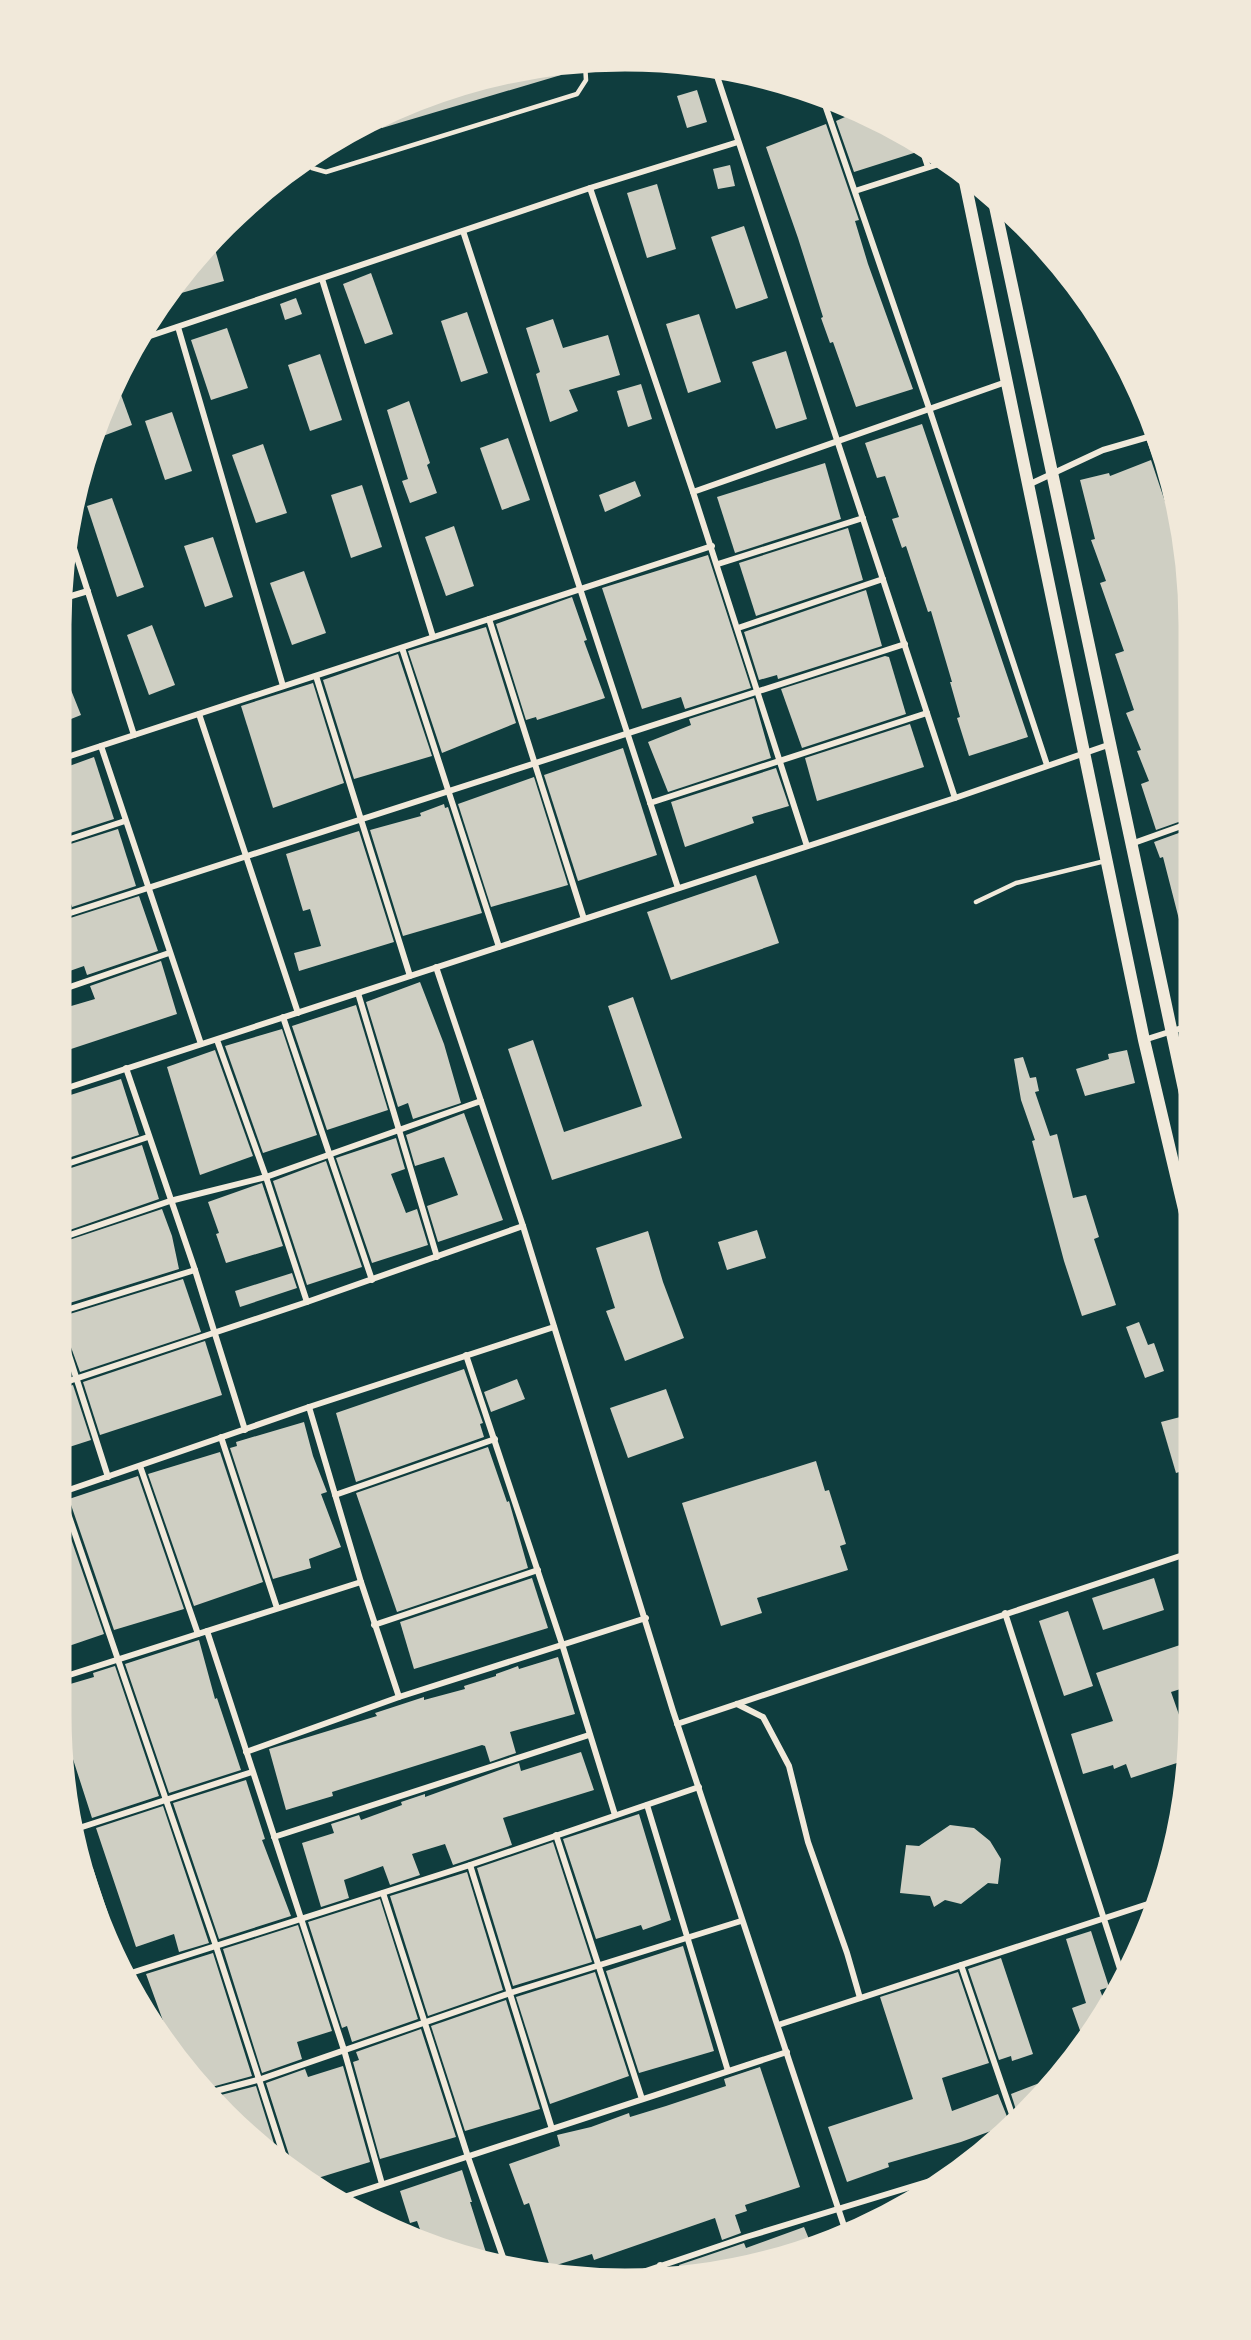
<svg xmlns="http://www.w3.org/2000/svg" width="1251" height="2340" font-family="Literata,serif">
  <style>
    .building { fill: #cfcfc3 }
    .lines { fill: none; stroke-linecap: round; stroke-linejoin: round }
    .service { stroke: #f1e9da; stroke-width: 4.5 }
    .minor { stroke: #f1e9da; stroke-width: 6 }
    .secondary { stroke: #f1e9da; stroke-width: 12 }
    .primary { stroke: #f1e9da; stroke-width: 15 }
    .rim { fill: none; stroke: #f1e9da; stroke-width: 3 }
  </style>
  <rect width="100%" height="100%" fill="#0f3d3e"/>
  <g class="building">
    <polygon points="552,65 558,65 561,75 382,128 378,120 444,90"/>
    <polygon points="697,90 707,122 687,128 677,96"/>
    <polygon points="841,105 876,118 918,146 917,152 854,172 836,121 845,117"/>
    <polygon points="826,124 859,220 855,221 868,264 913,389 856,407 833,342 830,343 821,318 823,317 798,238 766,147"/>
    <polygon points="730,165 735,186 718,189 713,169"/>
    <polygon points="657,184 676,249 647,258 627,193"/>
    <polygon points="744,226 768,298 736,309 711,237"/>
    <polygon points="213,242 224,281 167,297 177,281"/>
    <polygon points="371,273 393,334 365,344 343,284"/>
    <polygon points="296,298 302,314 285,320 280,304"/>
    <polygon points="467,312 488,373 461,382 441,321"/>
    <polygon points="699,314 721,382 688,393 666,324"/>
    <polygon points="553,319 563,348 608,335 620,375 569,390 578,411 550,422 536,374 540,372 526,328"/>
    <polygon points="227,328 248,388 211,400 191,340"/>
    <polygon points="786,351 807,419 776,429 752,362"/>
    <polygon points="320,354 342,420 310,431 288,365"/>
    <polygon points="116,381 132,425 103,436 99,426"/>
    <polygon points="641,384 652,419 628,427 617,391"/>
    <polygon points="409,401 430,463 427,465 437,493 410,503 402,481 408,479 387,410"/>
    <polygon points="172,412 192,471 165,480 145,421"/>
    <polygon points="922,424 1028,737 969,756 957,718 960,717 950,682 952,682 931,611 928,612 906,546 902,548 892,519 899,517 885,476 877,478 865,443"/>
    <polygon points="508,438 530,500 502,510 480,448"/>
    <polygon points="263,444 287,513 256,523 232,455"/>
    <polygon points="1151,460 1186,564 1187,819 1156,830 1141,784 1149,781 1137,751 1141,750 1126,713 1134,710 1115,654 1124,651 1100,583 1106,581 1091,540 1095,539 1080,480 1109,473 1110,476"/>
    <polygon points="825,463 841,519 735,553 717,497"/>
    <polygon points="635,481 641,496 605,512 599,495"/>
    <polygon points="362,485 382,547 351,558 331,495"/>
    <polygon points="112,498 144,587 117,597 87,506"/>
    <polygon points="454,526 474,586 446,596 425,537"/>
    <polygon points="848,528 863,580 756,616 739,563"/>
    <polygon points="213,537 233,597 205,607 184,546"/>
    <polygon points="708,555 751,688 685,709 681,697 642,709 602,588"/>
    <polygon points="304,571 326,633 292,645 270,583"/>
    <polygon points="866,590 882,646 778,679 777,675 759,680 744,632"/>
    <polygon points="572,597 587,640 584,641 605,698 537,720 536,717 526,720 496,624"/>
    <polygon points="152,625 175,685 149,695 127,635"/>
    <polygon points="486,627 516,723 442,753 408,651"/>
    <polygon points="398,654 432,756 354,779 323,680"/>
    <polygon points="885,656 889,657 906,714 802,748 781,689"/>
    <polygon points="61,665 81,715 61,723"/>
    <polygon points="313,683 344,783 273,808 241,706"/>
    <polygon points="754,698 771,758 668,792 648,742 691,725 689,719"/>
    <polygon points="910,724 924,767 817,801 805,758"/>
    <polygon points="623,748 657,855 578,881 544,775"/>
    <polygon points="94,757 114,819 61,836 61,769"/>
    <polygon points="776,768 789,806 752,817 754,823 685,847 671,802"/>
    <polygon points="534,777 568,885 491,907 458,804"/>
    <polygon points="444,804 445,808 448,807 482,913 403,936 370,830 421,816 420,813"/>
    <polygon points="118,829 136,886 72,907 61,875 61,847"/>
    <polygon points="1187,830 1187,930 1182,931 1163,857 1160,858 1154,842"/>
    <polygon points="359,831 394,942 299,971 294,953 321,946 310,909 303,911 286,854"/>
    <polygon points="756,875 779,943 671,980 647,912"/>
    <polygon points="139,896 158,951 87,975 84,966 61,974 61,921"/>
    <polygon points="161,961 177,1014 68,1050 61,1025 61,1009 95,999 90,986"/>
    <polygon points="420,982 444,1044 461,1103 413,1119 408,1103 398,1107 366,1002"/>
    <polygon points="633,997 682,1138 552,1180 508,1049 533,1040 564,1132 642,1106 608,1006"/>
    <polygon points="356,1005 388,1110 327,1130 292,1026"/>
    <polygon points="282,1029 317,1135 263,1153 225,1046"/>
    <polygon points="215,1050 253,1156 200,1175 167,1067"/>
    <polygon points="1127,1050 1135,1083 1085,1096 1076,1069 1109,1059 1108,1054"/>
    <polygon points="1023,1057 1030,1078 1036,1077 1039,1091 1035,1092 1050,1136 1057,1134 1073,1198 1086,1195 1099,1237 1094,1239 1116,1305 1082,1316 1064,1261 1032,1141 1035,1140 1021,1100 1014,1059"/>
    <polygon points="121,1079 139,1135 68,1158 61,1134 61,1098"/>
    <polygon points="464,1113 503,1220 438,1242 427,1206 458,1195 444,1157 415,1166 406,1135"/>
    <polygon points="396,1138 405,1169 391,1174 406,1213 417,1209 428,1245 372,1263 336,1158"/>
    <polygon points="142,1145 159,1199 61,1233 61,1177 70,1174 69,1169 71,1168"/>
    <polygon points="326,1161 362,1267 307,1285 273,1181"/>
    <polygon points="262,1183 283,1246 226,1263 216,1234 219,1233 208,1202"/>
    <polygon points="162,1209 172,1236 179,1269 60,1306 60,1289 66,1288 60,1270 60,1243"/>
    <polygon points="757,1230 766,1258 727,1270 718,1242"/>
    <polygon points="648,1231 663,1282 684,1338 625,1361 606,1311 615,1308 596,1248"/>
    <polygon points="292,1273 297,1288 240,1307 235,1291"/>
    <polygon points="183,1279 201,1332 80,1372 60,1317"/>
    <polygon points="1139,1322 1148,1345 1154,1343 1164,1371 1145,1378 1126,1327"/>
    <polygon points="205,1341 222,1395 100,1435 83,1382"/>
    <polygon points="60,1345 70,1375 60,1378"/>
    <polygon points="464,1369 483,1423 480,1424 484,1437 356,1482 336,1413"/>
    <polygon points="517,1379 525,1399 491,1412 484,1392"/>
    <polygon points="73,1385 91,1440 60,1450 60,1389"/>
    <polygon points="666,1389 684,1438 628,1458 610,1408"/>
    <polygon points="1184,1416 1189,1433 1189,1469 1176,1473 1161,1422"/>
    <polygon points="304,1422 313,1456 327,1492 321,1494 341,1547 309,1559 311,1568 273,1579 230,1448 237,1446 236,1442"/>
    <polygon points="488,1447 507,1502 509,1501 528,1568 397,1612 356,1493"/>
    <polygon points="220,1452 263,1582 194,1606 148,1474"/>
    <polygon points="816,1461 825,1491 829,1490 846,1544 840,1546 848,1570 757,1598 762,1613 721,1626 682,1503"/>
    <polygon points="138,1476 184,1609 114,1630 69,1499"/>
    <polygon points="60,1507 104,1634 60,1649"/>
    <polygon points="532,1578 548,1628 414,1669 400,1622"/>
    <polygon points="1154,1578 1164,1610 1103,1630 1092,1598"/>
    <polygon points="1068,1611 1093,1686 1064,1696 1039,1621"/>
    <polygon points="199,1640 215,1699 217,1698 241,1770 169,1793 125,1664"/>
    <polygon points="1189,1642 1190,1686 1171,1692 1190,1746 1189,1759 1131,1778 1126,1764 1114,1769 1113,1765 1083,1774 1071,1734 1113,1721 1096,1673"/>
    <polygon points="558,1657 575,1714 510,1732 516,1753 490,1762 485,1746 482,1745 332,1792 333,1796 286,1810 269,1749 377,1716 375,1713 424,1697 424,1700 465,1689 464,1686 496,1676 496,1674 518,1666 519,1669"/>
    <polygon points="115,1666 159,1796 92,1818 61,1722 60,1687 94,1677 93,1673"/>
    <polygon points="581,1752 594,1790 503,1818 512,1845 453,1865 445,1844 412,1854 420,1875 390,1885 383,1866 344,1880 349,1898 321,1907 302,1843 334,1833 331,1824 359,1815 361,1820 402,1805 401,1802 425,1794 425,1797 519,1763 521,1771"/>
    <polygon points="246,1780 265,1839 262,1840 291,1916 219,1939 173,1803"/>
    <polygon points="163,1806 209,1943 179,1952 174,1934 136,1947 96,1828"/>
    <polygon points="639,1814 671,1920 643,1930 641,1925 596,1939 563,1839"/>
    <polygon points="950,1825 974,1828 990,1841 1001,1859 998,1884 988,1883 961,1904 945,1900 934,1907 930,1896 900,1893 906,1845 919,1846"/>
    <polygon points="553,1842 592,1962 513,1986 477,1868"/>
    <polygon points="467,1872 503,1990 428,2016 390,1896"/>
    <polygon points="380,1899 418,2019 352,2042 347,2026 342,2028 308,1922"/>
    <polygon points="298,1925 332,2031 297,2042 302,2059 262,2073 223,1949"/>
    <polygon points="1091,1931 1109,1987 1100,1990 1103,1998 1111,1995 1082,2036 1072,2008 1086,2003 1066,1939"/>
    <polygon points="683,1946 714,2051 639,2073 606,1971"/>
    <polygon points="213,1953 252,2076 208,2088 177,2059 162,2030 166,2029 146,1974"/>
    <polygon points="1001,1958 1033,2054 1012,2061 1011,2056 999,2060 968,1969"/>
    <polygon points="595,1972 629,2076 550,2104 516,1997"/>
    <polygon points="958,1972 989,2063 942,2078 952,2111 998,2094 1010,2124 961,2142 888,2163 889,2167 847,2182 828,2127 913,2099 880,1997"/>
    <polygon points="506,2000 540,2109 465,2131 431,2026"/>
    <polygon points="421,2029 456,2137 380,2159 353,2062 359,2060 356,2052"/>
    <polygon points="343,2066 370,2162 308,2181 289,2164 290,2158 266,2083 305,2069 308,2077"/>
    <polygon points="760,2067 800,2187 745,2205 747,2211 735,2215 741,2233 722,2240 715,2218 594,2260 592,2254 550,2267 529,2203 524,2205 509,2164 560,2146 557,2135 591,2127 629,2113 630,2117 666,2106 726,2086 724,2079"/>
    <polygon points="1050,2079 1025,2115 1019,2119 1011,2094"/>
    <polygon points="256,2086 277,2153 217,2096"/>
    <polygon points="462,2170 472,2202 470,2202 489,2262 479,2261 422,2235 417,2221 410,2223 400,2191"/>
    <polygon points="804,2227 811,2244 682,2274 679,2265 744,2243 746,2248"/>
  </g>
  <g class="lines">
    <g class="service">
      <polyline points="308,161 312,168 326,172 577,94 586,80 585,64"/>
      <polyline points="976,902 1016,883 1105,861"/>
    </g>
    <g class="minor">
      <polyline points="715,70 955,798"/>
      <polyline points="823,99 929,408 1047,765"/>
      <polyline points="922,149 928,167"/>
      <polyline points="590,188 693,492"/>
      <polyline points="855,191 942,163"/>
      <polyline points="463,231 678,888"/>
      <polyline points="322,279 433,637"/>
      <polyline points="178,327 283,686"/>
      <polyline points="141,339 590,188 738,142"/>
      <polyline points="1149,438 1174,506"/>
      <polyline points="1028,485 1103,450 1155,435"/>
      <polyline points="70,536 134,735"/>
      <polyline points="718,564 863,518"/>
      <polyline points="61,599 88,591"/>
      <polyline points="489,619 584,919"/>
      <polyline points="738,628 883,579"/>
      <polyline points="402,648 499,947"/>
      <polyline points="316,676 410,976"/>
      <polyline points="199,714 298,1013"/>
      <polyline points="101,746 201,1044"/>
      <polyline points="61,759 712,546"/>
      <polyline points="650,803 927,713"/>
      <polyline points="61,842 125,821"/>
      <polyline points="1131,844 1187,824"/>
      <polyline points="807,846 693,492 1006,382"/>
      <polyline points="61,916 905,644"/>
      <polyline points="436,967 523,1226 673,1711 847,2235"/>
      <polyline points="61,990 169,953"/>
      <polyline points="358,993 437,1257"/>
      <polyline points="283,1017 372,1280"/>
      <polyline points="217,1040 266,1177 307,1302"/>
      <polyline points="1144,1040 1188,1026"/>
      <polyline points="126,1068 195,1270 245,1430"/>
      <polyline points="61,1090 955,798 1108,745"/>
      <polyline points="61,1166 148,1137"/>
      <polyline points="61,1238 170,1201 266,1177 481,1101"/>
      <polyline points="60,1312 195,1270"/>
      <polyline points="60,1327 108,1477"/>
      <polyline points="466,1355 562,1644 615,1815"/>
      <polyline points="60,1384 307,1302 523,1226"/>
      <polyline points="309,1407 361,1582 399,1697"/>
      <polyline points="221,1437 277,1608"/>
      <polyline points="140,1466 198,1634"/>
      <polyline points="60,1493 309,1407 554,1327"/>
      <polyline points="61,1493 216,1946 285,2160"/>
      <polyline points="335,1495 495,1439"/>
      <polyline points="1005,1613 1123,1978"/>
      <polyline points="374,1625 538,1570"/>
      <polyline points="207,1631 344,2050 382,2184"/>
      <polyline points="60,1678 361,1582"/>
      <polyline points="737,1704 763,1717 789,1766 808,1842 847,1953 860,1998"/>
      <polyline points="677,1724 1189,1553"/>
      <polyline points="246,1752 399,1697 646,1618"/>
      <polyline points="647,1805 728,2071"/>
      <polyline points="79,1828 252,1772"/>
      <polyline points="556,1835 642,2099"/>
      <polyline points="274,1837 589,1735"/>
      <polyline points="470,1865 552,2129"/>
      <polyline points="383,1893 468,2157 505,2263"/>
      <polyline points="961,1965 1015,2123"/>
      <polyline points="131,1973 470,1865 699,1787"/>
      <polyline points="778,2025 1157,1901"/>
      <polyline points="212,2092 261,2079 510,1993 741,1921"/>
      <polyline points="341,2198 787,2052"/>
      <polyline points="660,2265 664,2278"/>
      <polyline points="631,2276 746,2237 953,2174"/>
    </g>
    <g class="secondary">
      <polyline points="964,177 1144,1040 1188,1226"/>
      <polyline points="993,197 1188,1108"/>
    </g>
    <polyline class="primary" points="86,1871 101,1916"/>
  </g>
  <path d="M0 0H1251V2340H0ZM625 70H625A555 555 0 0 1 1180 625V1715A555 555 0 0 1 625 2270H625A555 555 0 0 1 70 1715V625A555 555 0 0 1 625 70Z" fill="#f1e9da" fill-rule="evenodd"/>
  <path class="rim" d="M625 70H625A555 555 0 0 1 1180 625V1715A555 555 0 0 1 625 2270H625A555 555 0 0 1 70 1715V625A555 555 0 0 1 625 70Z"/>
</svg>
